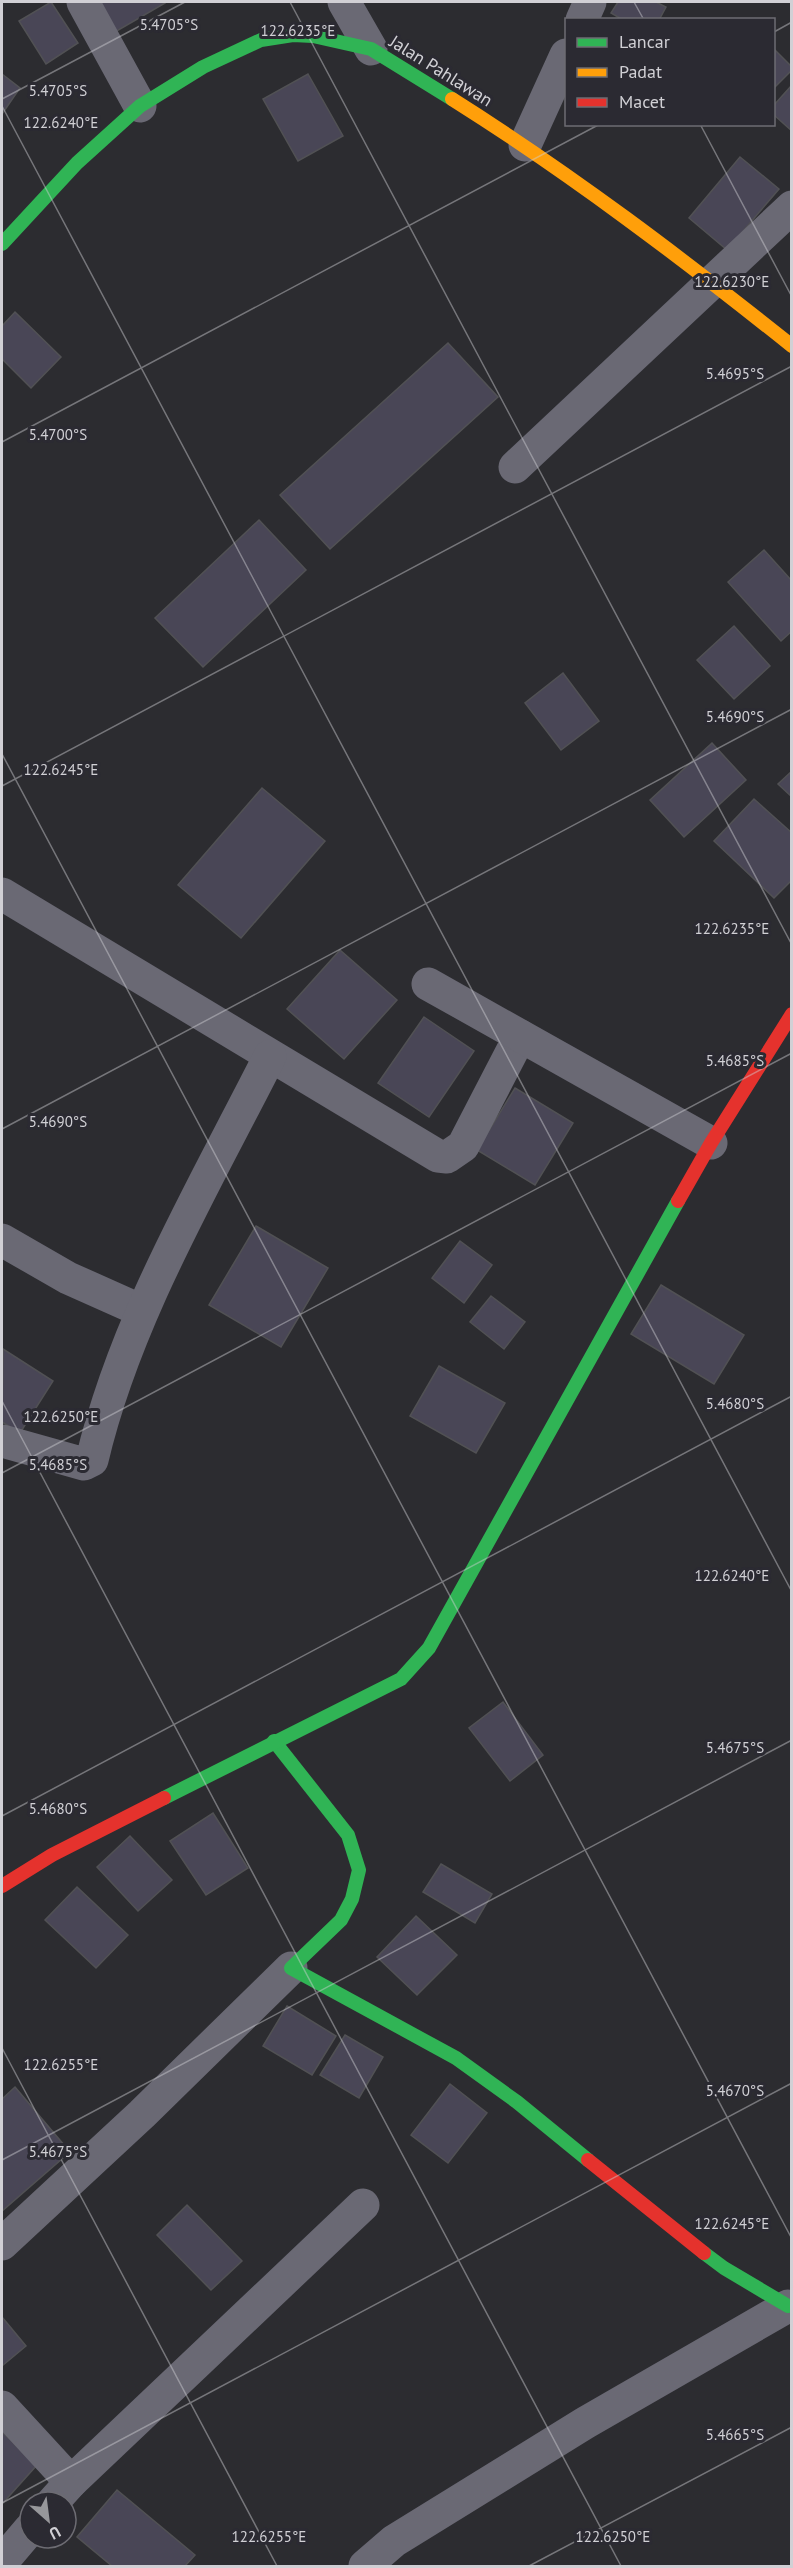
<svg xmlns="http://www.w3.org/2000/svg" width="793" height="2568" font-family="'PT Sans',sans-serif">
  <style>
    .building { fill: #494656; stroke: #515154; stroke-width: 1.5 }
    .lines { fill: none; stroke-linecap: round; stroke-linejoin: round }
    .street { stroke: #6a6974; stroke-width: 33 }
    .fast { stroke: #30b455; stroke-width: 14 }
    .slow { stroke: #ff9f0a; stroke-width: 14 }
    .jam { stroke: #e5322d; stroke-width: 14 }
    .ticks { fill: none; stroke: #d1d0d5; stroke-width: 1.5; stroke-opacity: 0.45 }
    .labels { text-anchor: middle; stroke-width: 6; stroke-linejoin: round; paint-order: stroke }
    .street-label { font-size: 18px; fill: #d1d0d5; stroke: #2b2a32 }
    .ticks-label { font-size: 15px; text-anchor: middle; fill: #d1d0d5; stroke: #2b2a32; stroke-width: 6; stroke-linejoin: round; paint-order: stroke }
  </style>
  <rect width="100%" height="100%" fill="#2c2c30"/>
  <g class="building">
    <polygon points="51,2 78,43 46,64 19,21"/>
    <polygon points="97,2 164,2 165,3 115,32"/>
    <polygon points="618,2 656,2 666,7 659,20 623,20 611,13"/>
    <polygon points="774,49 792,67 792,70 774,88"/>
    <polygon points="2,74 20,88 2,114"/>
    <polygon points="308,74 343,136 298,161 263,99"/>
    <polygon points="792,85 792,131 774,115 774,105"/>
    <polygon points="740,157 779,189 727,250 689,218"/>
    <polygon points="15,312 61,357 31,388 2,359 2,326"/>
    <polygon points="448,343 498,397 330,549 280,495"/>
    <polygon points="259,520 306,570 203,667 155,618"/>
    <polygon points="764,550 792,581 792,631 781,641 728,582"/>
    <polygon points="734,626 770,666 734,699 697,660"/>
    <polygon points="563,673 599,721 561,750 525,703"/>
    <polygon points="712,743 746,780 684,837 650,800"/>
    <polygon points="792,771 792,797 778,784"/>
    <polygon points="262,788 325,841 241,938 178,885"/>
    <polygon points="754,799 792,833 792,880 774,898 714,841"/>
    <polygon points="340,950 397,1000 344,1059 287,1009"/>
    <polygon points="424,1017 474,1051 429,1117 378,1083"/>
    <polygon points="515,1088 573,1123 535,1185 477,1150"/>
    <polygon points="256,1226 328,1268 281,1347 209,1305"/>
    <polygon points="460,1241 492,1265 464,1303 432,1278"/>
    <polygon points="661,1285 744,1335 714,1384 631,1334"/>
    <polygon points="491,1296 525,1322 504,1349 470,1322"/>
    <polygon points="3,1349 53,1381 20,1433 2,1422"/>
    <polygon points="439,1366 505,1403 476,1453 410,1416"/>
    <polygon points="503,1702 543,1755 510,1781 469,1728"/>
    <polygon points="213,1813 248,1868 206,1895 170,1841"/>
    <polygon points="130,1836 172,1880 138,1911 97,1867"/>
    <polygon points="441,1864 492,1894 475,1923 423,1892"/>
    <polygon points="77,1887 128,1935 96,1968 45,1920"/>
    <polygon points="416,1916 457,1955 417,1995 377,1957"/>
    <polygon points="287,2006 336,2036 312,2075 263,2046"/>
    <polygon points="345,2035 383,2057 359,2098 320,2075"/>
    <polygon points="450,2084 487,2113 448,2163 411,2135"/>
    <polygon points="15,2087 70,2152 2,2211 2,2099"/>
    <polygon points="187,2205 242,2261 211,2290 157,2235"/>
    <polygon points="2,2317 26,2346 2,2366"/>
    <polygon points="2,2432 37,2465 2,2504"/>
    <polygon points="117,2490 195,2555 185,2566 112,2566 77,2537"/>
  </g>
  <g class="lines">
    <g class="street">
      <polyline points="83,2 140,106"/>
      <polyline points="344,2 371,49"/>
      <polyline points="582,20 590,2"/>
      <polyline points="525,145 566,55"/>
      <polyline points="515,467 792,207"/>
      <polyline points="2,894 438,1156 447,1157 463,1146 520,1036"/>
      <polyline points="428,984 711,1143"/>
      <polyline points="2,1240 68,1278 142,1311"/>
      <path d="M 2,1441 L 84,1464 L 92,1460 C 125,1319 205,1185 270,1056"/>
      <polyline points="2,2244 142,2114 291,1968"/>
      <polyline points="2,2407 71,2482"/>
      <polyline points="53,2502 71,2482 363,2205"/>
      <polyline points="2,2562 30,2529"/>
      <polyline points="365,2566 394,2541 585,2423 788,2306 792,2307"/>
    </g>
    <g class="fast">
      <polyline points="2,244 77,163 140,106 203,67 261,40 293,35 313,36 371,49 452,99"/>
      <polyline points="274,1741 348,1835 359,1870 352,1899 341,1920 291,1968 456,2058 517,2102 588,2160"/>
      <polyline points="164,1798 401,1679 429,1648 678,1201"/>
      <polyline points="704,2253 724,2268 788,2306"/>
    </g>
    <path class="slow" d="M 452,99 C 571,174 683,259 792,346"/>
    <g class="jam">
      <polyline points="678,1201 711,1143 792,1014"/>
      <polyline points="2,1886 52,1855 164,1798"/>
      <polyline points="588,2160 704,2253"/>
    </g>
  </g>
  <path class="ticks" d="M 290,2 L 792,945M 634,2 L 644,20M 774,32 L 792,22M 2,99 L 185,2M 2,106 L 792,1592M 700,124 L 792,297M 2,442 L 600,124M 2,754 L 792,2239M 2,786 L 792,366M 2,1129 L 792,709M 2,1401 L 621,2566M 2,1473 L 792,1053M 2,1816 L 792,1396M 2,2048 L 277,2566M 2,2160 L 792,1740M 2,2503 L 792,2083M 529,2566 L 792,2427"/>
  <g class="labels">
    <g class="street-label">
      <text transform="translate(441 71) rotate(32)" y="6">Jalan Pahlawan</text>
    </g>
  </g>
  <g class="ticks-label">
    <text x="169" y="30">5.4705°S</text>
    <text x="298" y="36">122.6235°E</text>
    <text x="58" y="96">5.4705°S</text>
    <text x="61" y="128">122.6240°E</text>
    <text x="732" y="287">122.6230°E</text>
    <text x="735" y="379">5.4695°S</text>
    <text x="58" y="440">5.4700°S</text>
    <text x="735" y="722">5.4690°S</text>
    <text x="61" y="775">122.6245°E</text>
    <text x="732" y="934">122.6235°E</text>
    <text x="735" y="1066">5.4685°S</text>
    <text x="58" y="1127">5.4690°S</text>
    <text x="735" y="1409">5.4680°S</text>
    <text x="61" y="1422">122.6250°E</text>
    <text x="58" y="1470">5.4685°S</text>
    <text x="732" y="1581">122.6240°E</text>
    <text x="735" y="1753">5.4675°S</text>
    <text x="58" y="1814">5.4680°S</text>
    <text x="61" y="2070">122.6255°E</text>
    <text x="735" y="2096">5.4670°S</text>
    <text x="58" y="2157">5.4675°S</text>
    <text x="732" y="2229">122.6245°E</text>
    <text x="735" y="2440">5.4665°S</text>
    <text x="269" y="2542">122.6255°E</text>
    <text x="613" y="2542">122.6250°E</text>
  </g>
  <rect width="793" height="2568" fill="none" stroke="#d1d0d5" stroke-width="6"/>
  <rect x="565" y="18" width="210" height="108" fill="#2b2a32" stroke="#6d6c73" stroke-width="1.5"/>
  <rect x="577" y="38" width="30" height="9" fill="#30b455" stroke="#6d6c73" stroke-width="1.5"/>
  <text x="619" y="48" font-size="18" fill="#d1d0d5">Lancar</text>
  <rect x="577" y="68" width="30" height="9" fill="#ff9f0a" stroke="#6d6c73" stroke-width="1.5"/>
  <text x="619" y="78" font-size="18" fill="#d1d0d5">Padat</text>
  <rect x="577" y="98" width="30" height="9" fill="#e5322d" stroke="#6d6c73" stroke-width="1.5"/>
  <text x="619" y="108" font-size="18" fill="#d1d0d5">Macet</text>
  <g transform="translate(48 2520) rotate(152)"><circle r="28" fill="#2b2a32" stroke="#6d6c73" stroke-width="1.5"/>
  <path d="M0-4.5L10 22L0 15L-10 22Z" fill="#97979b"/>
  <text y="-9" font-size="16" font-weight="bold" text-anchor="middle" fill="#d1d0d5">U</text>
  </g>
</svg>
